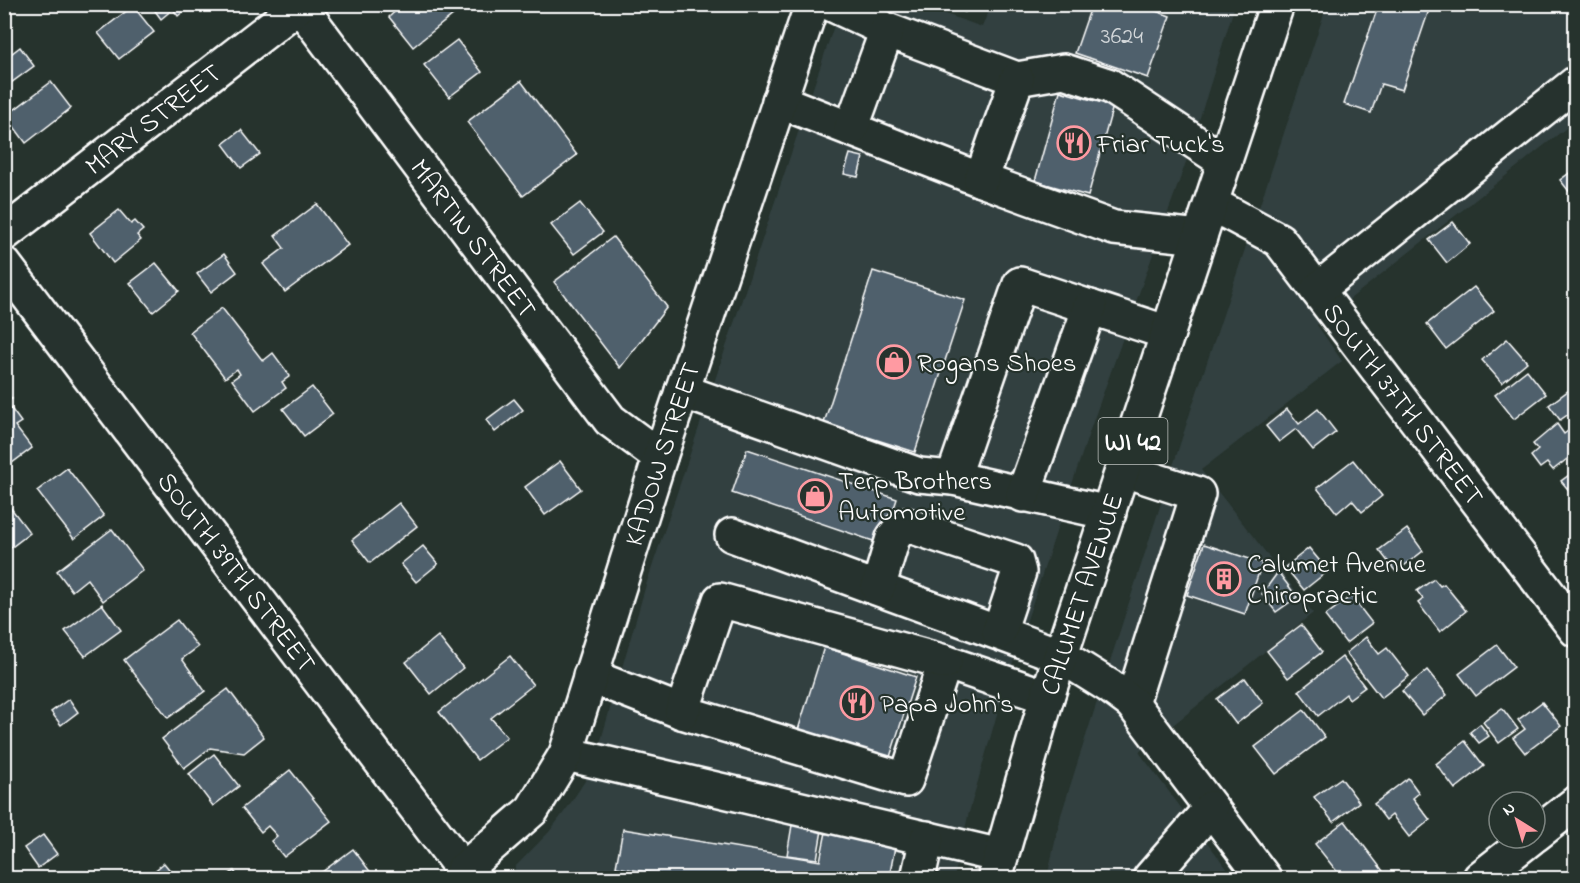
<svg xmlns="http://www.w3.org/2000/svg" width="1580" height="883" font-family="'Indie Flower',sans-serif">
  <style>
    .built { fill: #324040 }
    .building { fill: #4f606c; stroke: #fff; stroke-width: 1.5 }
    .lines { fill: none; stroke-linecap: round; stroke-linejoin: round }
    .minor-casing { stroke: #fff; stroke-width: 38 }
    .major-casing { stroke: #fff; stroke-width: 38 }
    .minor { stroke: #26332d; stroke-width: 33 }
    .major { stroke: #26332d; stroke-width: 33 }
    .labels { text-anchor: middle; stroke-width: 4.5; stroke-linejoin: round; paint-order: stroke }
    .number-label { font-size: 24px; fill: #d3d7da }
    .shield { fill: #26332d; stroke: #bec2c0; stroke-width: 1.5 }
    .shield-label { font-size: 26px; font-weight: bold; fill: #fff }
    .street-label { font-size: 27px; fill: #fff; stroke: #26332d }
    .poi-label { font-size: 27px; fill: #fff; stroke: #26332d; text-anchor: start }
  </style>
  <rect width="100%" height="100%" fill="#26332d"/>
  <filter id="ink" filterUnits="userSpaceOnUse"><feTurbulence type="fractalNoise" baseFrequency=".0167" numOctaves="2"/><feDisplacementMap in="SourceGraphic" scale="12" xChannelSelector="R" yChannelSelector="G"/><feConvolveMatrix kernelMatrix="1 2 1 2 8 2 1 2 1" color-interpolation-filters="sRGB"/></filter>
  <g filter="url(#ink)">
    <g class="built">
      <polygon points="841,5 920,5 982,27 991,5 1235,5 1186,162 1090,430 1005,686 968,816 954,878 512,878 516,866 549,832 568,807 585,781 601,740 646,585"/>
      <polygon points="1327,5 1575,5 1575,121 1317,325 1342,361 1201,470 1313,613 1139,752 1234,878 1047,878 1061,815 1078,761 1192,407"/>
    </g>
    <g class="building">
      <polygon points="150,4 192,4 178,16 173,9 161,19"/>
      <polygon points="403,4 455,4 459,10 413,47 389,17"/>
      <polygon points="944,4 968,4 965,12"/>
      <polygon points="1092,4 1136,4 1170,16 1148,78 1075,53"/>
      <polygon points="1379,4 1431,4 1402,90 1381,84 1371,113 1344,104"/>
      <polygon points="133,6 154,32 119,59 98,33"/>
      <polygon points="457,40 482,72 449,97 424,65"/>
      <polygon points="20,47 34,66 4,88 4,54 7,57"/>
      <polygon points="521,81 577,155 523,196 467,122"/>
      <polygon points="51,82 71,108 26,143 6,116"/>
      <polygon points="1060,91 1113,106 1088,196 1035,181"/>
      <polygon points="241,130 260,154 241,168 223,144"/>
      <polygon points="850,154 863,157 858,177 844,174"/>
      <polygon points="1576,168 1576,200 1560,180"/>
      <polygon points="580,203 603,232 574,254 551,225"/>
      <polygon points="317,204 348,245 285,292 263,264 284,248 275,236"/>
      <polygon points="119,210 131,224 135,221 143,230 137,235 141,240 113,263 90,233"/>
      <polygon points="1453,222 1470,244 1447,263 1429,240"/>
      <polygon points="613,237 667,307 620,368 554,282"/>
      <polygon points="224,254 237,272 211,292 197,274"/>
      <polygon points="156,263 179,291 153,312 130,283"/>
      <polygon points="873,271 965,300 915,452 824,423"/>
      <polygon points="1474,287 1494,311 1446,349 1427,324"/>
      <polygon points="222,308 263,361 273,353 290,376 282,382 286,388 255,411 232,380 240,374 237,369 225,378 190,332"/>
      <polygon points="1507,339 1527,362 1502,383 1482,360"/>
      <polygon points="1527,370 1546,394 1514,419 1495,395"/>
      <polygon points="1576,385 1576,409 1560,420 1549,405"/>
      <polygon points="312,387 333,414 304,436 283,409"/>
      <polygon points="4,389 12,399 7,403 21,422 15,426 32,448 4,469"/>
      <polygon points="514,399 523,410 495,432 486,420"/>
      <polygon points="1287,409 1299,424 1318,409 1336,432 1313,450 1296,429 1279,442 1266,426"/>
      <polygon points="1557,424 1564,434 1572,428 1576,433 1576,452 1553,470 1547,463 1540,468 1531,456 1538,450 1533,444"/>
      <polygon points="747,449 897,499 882,544 732,493"/>
      <polygon points="1353,460 1382,496 1362,512 1352,500 1337,513 1317,488"/>
      <polygon points="560,461 581,489 545,515 525,487"/>
      <polygon points="67,468 104,516 74,539 37,491"/>
      <polygon points="1576,470 1576,499 1561,481"/>
      <polygon points="4,499 30,533 4,553"/>
      <polygon points="399,503 417,526 370,563 352,540"/>
      <polygon points="112,529 143,570 103,601 87,579 72,591 57,571"/>
      <polygon points="1407,529 1423,551 1396,572 1379,550"/>
      <polygon points="1204,544 1262,563 1245,614 1187,595"/>
      <polygon points="423,546 438,564 416,582 401,564"/>
      <polygon points="1309,548 1328,571 1304,590 1285,567"/>
      <polygon points="1278,572 1297,597 1276,612 1262,594"/>
      <polygon points="1434,579 1440,586 1444,584 1466,611 1440,632 1418,603 1423,599 1417,591"/>
      <polygon points="1351,596 1372,623 1346,643 1325,616"/>
      <polygon points="102,604 121,630 85,656 65,631"/>
      <polygon points="177,620 198,647 182,659 205,691 168,718 124,660"/>
      <polygon points="1301,625 1322,652 1288,678 1267,651"/>
      <polygon points="438,636 463,668 431,694 406,662"/>
      <polygon points="1366,637 1379,654 1387,648 1409,676 1381,698 1346,653"/>
      <polygon points="1497,645 1514,667 1476,696 1459,674"/>
      <polygon points="824,647 916,677 889,760 798,730"/>
      <polygon points="510,656 533,685 491,718 507,737 477,760 439,712"/>
      <polygon points="1342,657 1365,687 1349,699 1346,694 1318,716 1299,691"/>
      <polygon points="1427,670 1447,695 1422,715 1402,691"/>
      <polygon points="1245,678 1263,703 1236,724 1217,699"/>
      <polygon points="228,689 264,737 244,753 210,748 184,768 162,739"/>
      <polygon points="69,699 78,712 61,725 51,712"/>
      <polygon points="1542,702 1561,726 1525,753 1513,738 1525,729 1518,720"/>
      <polygon points="1502,708 1518,729 1499,743 1483,722"/>
      <polygon points="1304,710 1325,737 1276,774 1255,747"/>
      <polygon points="1480,724 1489,736 1479,743 1470,732"/>
      <polygon points="1465,741 1484,766 1455,789 1436,764"/>
      <polygon points="214,754 239,786 213,806 189,774"/>
      <polygon points="290,770 331,821 284,857 271,841 277,836 268,826 261,832 242,808"/>
      <polygon points="1341,778 1359,802 1333,822 1314,797"/>
      <polygon points="1408,778 1419,793 1413,798 1430,820 1409,837 1392,815 1386,820 1374,804"/>
      <polygon points="1345,821 1383,871 1374,878 1342,878 1315,844"/>
      <polygon points="792,825 822,830 817,859 787,855"/>
      <polygon points="623,829 820,861 826,832 895,847 889,878 681,878 616,867"/>
      <polygon points="43,835 57,854 38,868 24,848"/>
      <polygon points="353,849 375,878 314,878"/>
      <polygon points="164,863 173,874 167,878 156,878 152,873"/>
      <polygon points="234,871 239,878 224,878"/>
    </g>
    <g class="lines">
      <g class="minor-casing">
        <g id="minor">
          <polyline points="831,4 887,30 1017,79 1064,71 1110,86 1225,162"/>
          <path id="s1" d="M 300,6 L 610,420 L 660,457"/>
          <polyline points="779,101 981,180 1114,228 1200,237"/>
          <polyline points="851,129 887,30"/>
          <polyline points="981,180 1017,79"/>
          <path id="s2" d="M 1212,204 L 1279,240 L 1576,630"/>
          <path id="s3" d="M 4,234 L 301,4"/>
          <path id="s4" d="M 4,264 L 469,878"/>
          <polyline points="1317,290 1576,83"/>
          <polyline points="682,391 919,475 953,478 1109,513"/>
          <polyline points="1124,470 1198,494 1132,703"/>
          <polyline points="953,478 1020,284 1168,333"/>
          <polyline points="1023,495 1090,307"/>
          <polyline points="732,535 1061,656 1109,686 1132,703 1264,878"/>
          <polyline points="878,588 893,538 899,530 907,525 1016,561 1019,572 999,632"/>
          <polyline points="590,676 682,712 906,780 945,662 1047,697"/>
          <polyline points="682,712 720,600 945,662"/>
          <polyline points="566,754 1001,856"/>
          <polyline points="1535,835 1576,803"/>
          <path id="s5" d="M 463,870 L 532,810 L 566,754 L 660,457 L 812,4"/>
          <polyline points="918,878 927,838"/>
          <polyline points="1150,878 1211,808"/>
          <polyline points="1480,878 1531,838"/>
        </g>
      </g>
      <g class="major-casing">
        <g id="major">
          <path id="s6" d="M 995,878 L 1047,697 L 1277,4"/>
        </g>
      </g>
      <use href="#minor" class="minor"/>
      <use href="#major" class="major"/>
    </g>
  </g>
  <defs>
    <g id="restaurant-ring" transform="scale(1.725)"><circle r="9.5" fill="#26332d" stroke="#ff9aa2" stroke-width="1.5"/><path d="M-5-6h1v4h1v-4h1v4h1v-4h1v5L-1.5 .5V6h-2V.5L-5-1ZM5-6V6H3V1.5H1.5Q1.5-4 5-6Z" fill="#ff9aa2"/></g>
    <g id="shop-ring" transform="scale(1.725)"><circle r="9.5" fill="#26332d" stroke="#ff9aa2" stroke-width="1.5"/><path d="M-5-2.5h2.3a2.7 3.5 0 0 1 5.4 0H5L5.5 6h-11ZM-1.5-2.5h3a1.5 2.3 0 0 0-3 0Z" fill="#ff9aa2"/></g>
    <g id="building-ring" transform="scale(1.725)"><circle r="9.5" fill="#26332d" stroke="#ff9aa2" stroke-width="1.5"/><path d="M-4-6H4V6H1V3H-1V6H-4ZM-2.5-4.3h1.7v1.8h-1.7ZM.8-4.3h1.7v1.8H.8ZM-2.5-1h1.7V.8h-1.7ZM.8-1h1.7V.8H.8Z" fill="#ff9aa2"/></g>
  </defs>
  <g fill-rule="evenodd">
    <use href="#restaurant-ring" x="1074" y="143"/>
    <use href="#shop-ring" x="894" y="362"/>
    <use href="#shop-ring" x="815" y="496"/>
    <use href="#building-ring" x="1224" y="579"/>
    <use href="#restaurant-ring" x="857" y="703"/>
  </g>
  <g class="labels">
    <g class="number-label">
      <text x="1122" y="43">3624</text>
    </g>
    <rect class="shield" x="1098.5" y="418" width="69" height="46" rx="4.5"/>
    <g class="shield-label">
      <text x="1133" y="450">WI 42</text>
    </g>
    <g class="street-label">
      <text dy="9" stroke="none"><textPath href="#s3" startOffset="188">MARY STREET</textPath></text>
      <text dy="9" stroke="none"><textPath href="#s1" startOffset="290">MARTIN STREET</textPath></text>
      <text dy="9" stroke="none"><textPath href="#s2" startOffset="282">SOUTH 37TH STREET</textPath></text>
      <text dy="9" stroke="none"><textPath href="#s5" startOffset="472">KADOW STREET</textPath></text>
      <text dy="9" stroke="none"><textPath href="#s4" startOffset="386">SOUTH 39TH STREET</textPath></text>
      <text dy="9" stroke="none"><textPath href="#s6" startOffset="297">CALUMET AVENUE</textPath></text>
    </g>
    <g class="poi-label">
      <text x="1097" y="152">Friar Tuck's</text>
      <text x="917" y="371">Rogans Shoes</text>
      <text x="838" y="489">Terp Brothers<tspan x="838" dy="31">Automotive</tspan></text>
      <text x="1247" y="572">Calumet Avenue<tspan x="1247" dy="31">Chiropractic</tspan></text>
      <text x="880" y="712">Papa John's</text>
    </g>
  </g>
  <rect width="1580" height="883" fill="none" stroke="#26332d" stroke-width="24"/>
  <rect x="12" y="12" width="1556" height="859" fill="none" stroke="#fff" stroke-width="2" filter="url(#ink)"/>
  <g transform="translate(1517 820) rotate(323)"><circle r="28" fill="#26332d" stroke="#7d8581" stroke-width="1.5"/>
  <path d="M0-4.5L10 22L0 15L-10 22Z" fill="#ff9aa2"/>
  <text y="-9" font-size="16" font-weight="bold" text-anchor="middle" fill="#ffffff">N</text>
  </g>
</svg>
